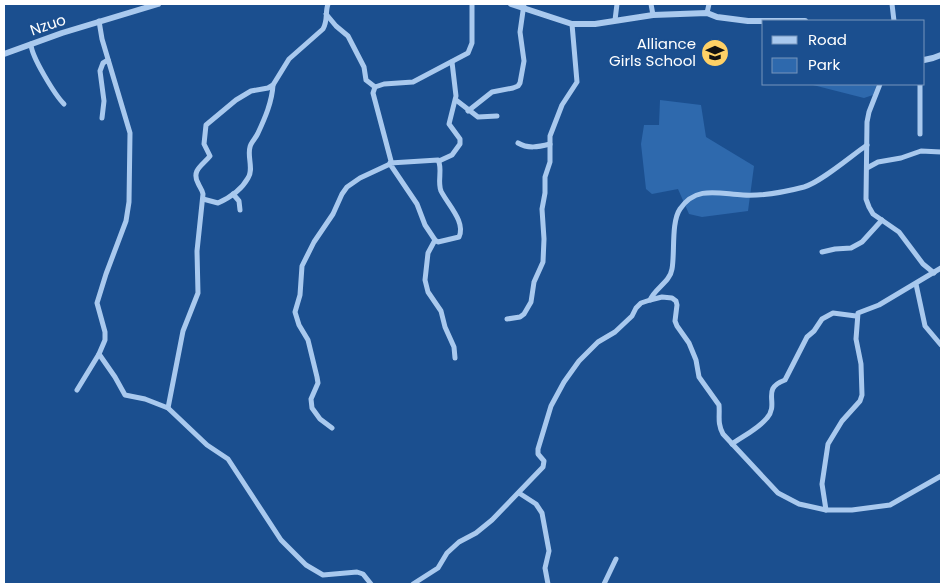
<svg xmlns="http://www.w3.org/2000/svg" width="945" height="588" font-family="Poppins,sans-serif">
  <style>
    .green { fill: #2e69ad }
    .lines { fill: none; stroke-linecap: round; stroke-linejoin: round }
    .minor { stroke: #a9c9ee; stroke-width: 5 }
    .tertiary { stroke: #a9c9ee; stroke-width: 6 }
    .labels { text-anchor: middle; stroke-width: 4; stroke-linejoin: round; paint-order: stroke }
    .street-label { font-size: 15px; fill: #fff; stroke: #1b4f8f }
    .poi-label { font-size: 15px; fill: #fff; stroke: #1b4f8f; text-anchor: end }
  </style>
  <rect width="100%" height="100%" fill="#1b4f8f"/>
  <g class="green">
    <polygon points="809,84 877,84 873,95 864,98"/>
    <polygon points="660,100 701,105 706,137 754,166 748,211 702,217 689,214 678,189 652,194 646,189 641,144 644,125 659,125"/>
  </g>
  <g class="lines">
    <g class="minor">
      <polyline points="651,4 653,15"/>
      <polyline points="892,4 894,21"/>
      <polyline points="707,13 709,4"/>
      <polyline points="326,14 336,26 348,36 364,67 366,80 375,87"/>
      <polyline points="615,20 617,4"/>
      <path d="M 31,44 C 31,56 55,95 64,104"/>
      <polyline points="880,84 869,112 867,122 866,199 869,207 873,214 899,232 923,264 934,273"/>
      <polyline points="456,100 478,117 497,116"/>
      <polyline points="468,111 492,92 513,88 518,86 520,83 524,61 520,32 524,4"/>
      <polyline points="102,118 104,101 100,71 103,63 108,60"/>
      <polyline points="920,134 920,84"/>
      <path d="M 518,143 C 528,149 538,147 550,144"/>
      <polyline points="439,161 452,155 460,144 460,139 449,124 456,96 452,62"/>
      <path d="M 390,164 L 417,204 L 425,225 L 435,240 L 438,242 L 459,237 C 466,222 448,205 441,191 C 437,181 443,169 438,160 L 390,163"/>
      <polyline points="867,168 878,162 901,158 921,151 941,152"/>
      <polyline points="233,194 239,201 240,210"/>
      <path d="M 203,199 L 218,203 C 229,198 242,189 248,178 C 254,169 247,157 250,147 C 251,142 256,138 258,133 C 265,118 272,102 273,85"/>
      <polyline points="435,240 428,253 425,280 428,292 441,311 445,327 454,347 455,358"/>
      <polyline points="822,252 835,249 851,248 862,242 882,220"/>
      <polyline points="916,284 925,326 941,345"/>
      <path d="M 650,300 C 655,288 670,282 672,269 C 675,253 671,222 680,209 C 696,185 720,194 743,195 C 762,196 785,192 804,187 C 821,182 851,156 867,145"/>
      <polyline points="507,319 520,317 524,314 531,302 534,282 543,262 544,239 542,209 545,193 545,177 550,162 550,136 562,105 577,82 572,24"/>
      <polyline points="99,354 115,377 125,395 145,399 168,408 207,445 228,459 281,540 306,565 323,575 357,572 363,574 371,584"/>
      <polyline points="77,390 99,354 105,340 105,332 97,303 106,274 126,221 129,202 130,133 102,39 99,21"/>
      <path d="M 168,408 L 183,331 L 198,293 L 197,251 L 203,194 C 202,189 200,188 198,183 C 191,170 203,165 210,156 L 204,144 L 206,125 L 236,100 L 251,91 L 268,88 L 273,85 L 289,59 L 323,29 C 328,21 325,12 328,4"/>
      <polyline points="332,428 320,419 312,408 311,399 318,383 317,377 308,340 299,325 295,312 300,295 302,266 314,242 333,214 342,194 347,187 360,178 390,164 391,161 373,93 375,87 384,84 413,82 468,53 472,43 472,4"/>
      <path d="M 732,444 C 743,436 758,429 767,418 C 780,403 760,389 785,380 L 807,337 L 814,331 L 822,319 L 833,313 L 856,316"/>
      <polyline points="519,493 536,504 542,513 549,551 545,568 548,584"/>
      <polyline points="826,510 822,484 828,444 842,421 860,401 862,395 861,364 856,339 858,313 879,305 941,268"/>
      <path d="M 413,584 L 438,568 L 447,553 L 459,542 L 476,533 L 492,520 L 543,467 L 544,461 L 538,454 L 538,449 L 551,406 L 564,382 L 579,361 L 598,342 L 615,332 L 632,316 L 636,308 L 641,303 L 650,300 L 662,297 L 672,298 L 676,301 L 677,305 L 675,321 L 677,326 L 689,343 L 696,360 L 699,377 L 719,405 C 720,416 717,423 723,434 L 778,493 L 799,504 L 826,510 L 852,510 L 890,505 L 941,476"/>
      <polyline points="604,584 616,559"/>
    </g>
    <g class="tertiary">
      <polyline points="511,4 572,24 595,24 653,15 707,13 717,17 748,21 805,21"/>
      <polyline points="4,54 62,33 158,4"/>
      <polyline points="924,60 933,58 941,55"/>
    </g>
  </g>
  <defs>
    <g id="school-disc" transform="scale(1.4375)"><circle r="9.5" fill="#ffd166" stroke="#1b4f8f"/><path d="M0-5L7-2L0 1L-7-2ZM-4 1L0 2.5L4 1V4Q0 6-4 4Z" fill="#111"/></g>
  </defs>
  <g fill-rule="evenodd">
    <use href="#school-disc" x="715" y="53"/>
  </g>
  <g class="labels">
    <g class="street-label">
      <text transform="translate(48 25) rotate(-19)" y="5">Nzuo</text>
    </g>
    <g class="poi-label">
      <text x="696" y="49">Alliance<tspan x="696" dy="17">Girls School</tspan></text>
    </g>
  </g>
  <rect width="945" height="588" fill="none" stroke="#ffffff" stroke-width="10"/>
  <rect x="762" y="20" width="162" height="65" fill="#1b4f8f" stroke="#7695bc"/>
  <rect x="772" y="36" width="25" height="8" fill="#a9c9ee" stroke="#7695bc"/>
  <text x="808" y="45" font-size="15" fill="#ffffff">Road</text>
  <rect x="772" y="58" width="25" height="15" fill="#2e69ad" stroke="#7695bc"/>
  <text x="808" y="70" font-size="15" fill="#ffffff">Park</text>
</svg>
